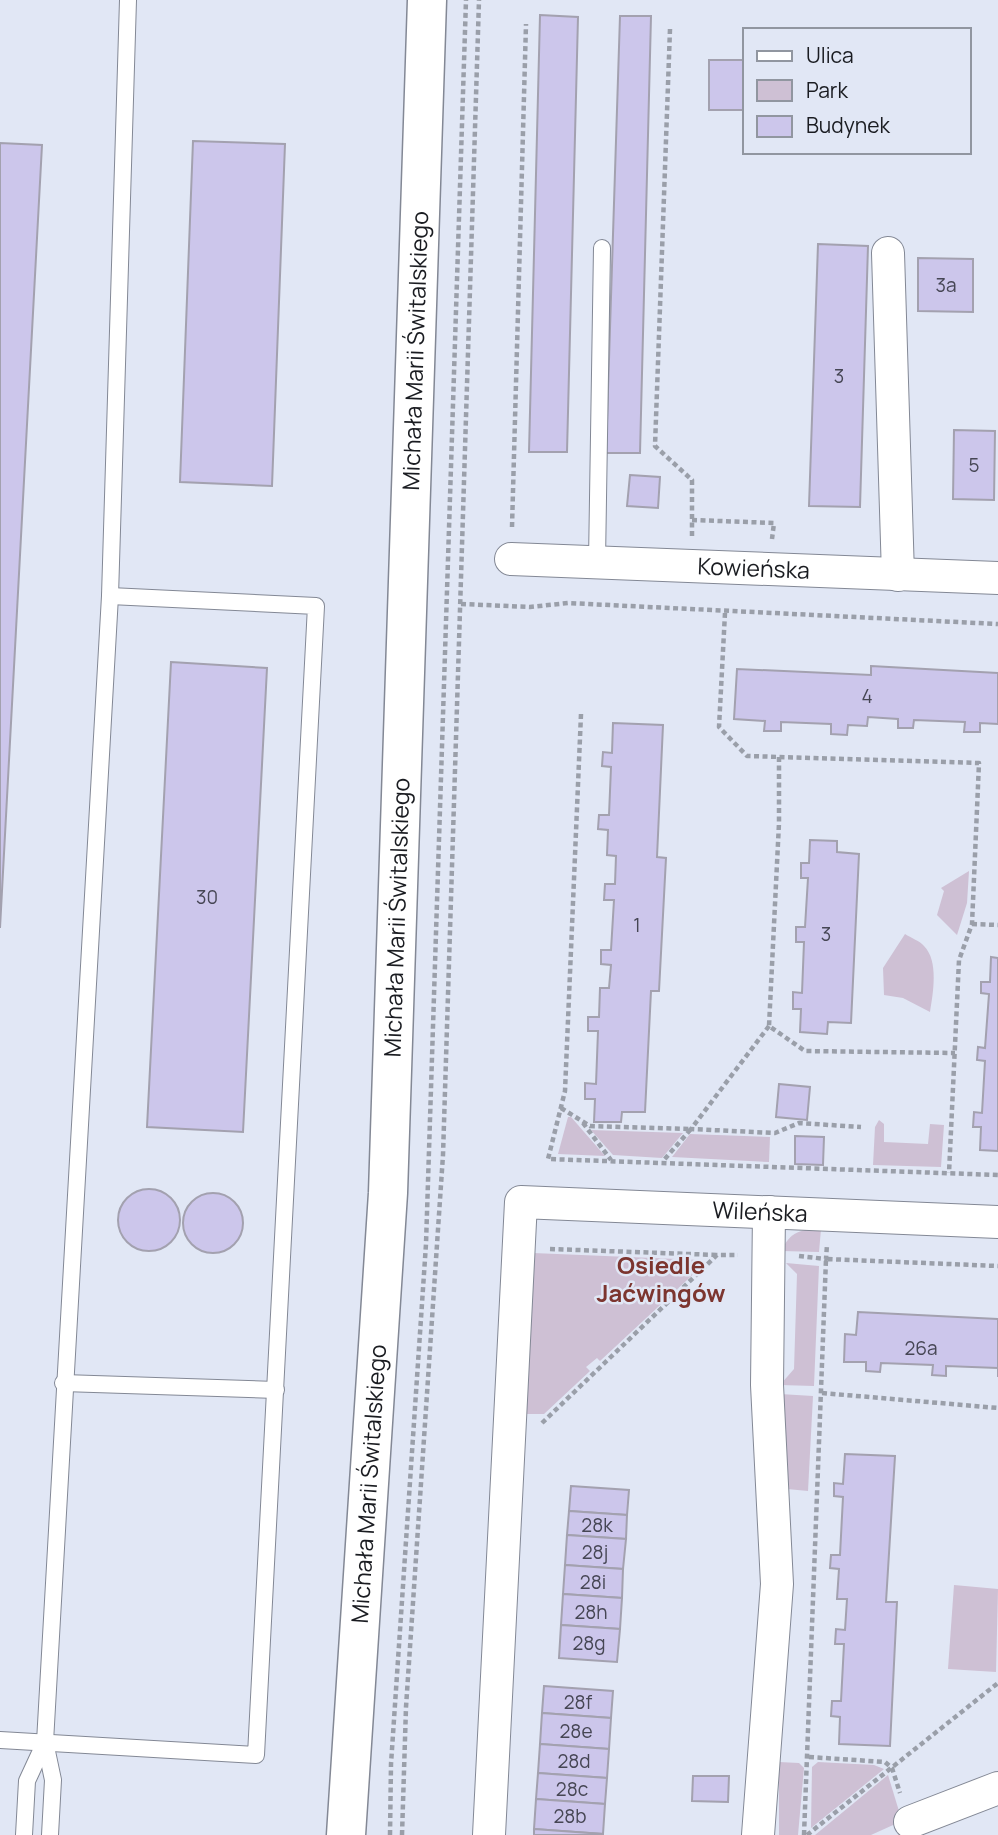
<svg xmlns="http://www.w3.org/2000/svg" width="998" height="1835" font-family="Manrope,sans-serif">
  <style>
    .green { fill: #cec0d4 }
    .building { fill: #ccc6eb; stroke: #a3a1af; stroke-width: 2 }
    .lines { fill: none; stroke-linecap: round; stroke-linejoin: round }
    .service-casing { stroke: #838895; stroke-width: 18 }
    .minor-casing { stroke: #838895; stroke-width: 34 }
    .secondary-casing { stroke: #838895; stroke-width: 41 }
    .path { stroke: #9a9fa9; stroke-width: 4.5; stroke-dasharray: 5 3.5; stroke-linecap: butt }
    .service { stroke: #fff; stroke-width: 16 }
    .minor { stroke: #fff; stroke-width: 32 }
    .secondary { stroke: #fff; stroke-width: 38 }
    .labels { text-anchor: middle; stroke-width: 5; stroke-linejoin: round; paint-order: stroke }
    .number-label { font-size: 19px; fill: #464654 }
    .street-label { font-size: 23px; fill: #1a1c21; stroke: #e1e7f5 }
    .neighbourhood-label { font-size: 24px; font-weight: bold; fill: #7c352f; stroke: #e1e7f5 }
  </style>
  <rect width="100%" height="100%" fill="#e1e7f5"/>
  <g class="green">
    <polygon points="969,871 967,903 957,935 937,915 944,891 941,888"/>
    <path d="M 905,934 C 911,938 920,941 924,946 C 939,961 933,994 930,1012 L 903,998 L 884,995 L 883,968 Z"/>
    <polygon points="568,1117 571,1117 605,1156 558,1154"/>
    <polygon points="879,1120 884,1124 884,1142 928,1144 930,1124 944,1125 941,1167 873,1165 875,1127"/>
    <polygon points="591,1130 683,1133 662,1158 613,1155"/>
    <polygon points="690,1134 770,1137 769,1162 672,1157"/>
    <path d="M 821,1229 L 819,1252 L 782,1251 C 789,1231 803,1229 821,1229 Z"/>
    <polygon points="533,1253 701,1260 701,1267 600,1361 597,1358 586,1367 590,1371 544,1414 524,1414"/>
    <polygon points="786,1263 819,1266 814,1386 780,1385 794,1369 797,1274"/>
    <polygon points="780,1394 813,1396 808,1491 787,1489"/>
    <polygon points="954,1585 998,1589 996,1672 948,1669"/>
    <polygon points="779,1762 799,1763 804,1768 798,1835 779,1835"/>
    <polygon points="818,1762 874,1765 884,1769 811,1828 812,1767"/>
    <polygon points="888,1775 902,1821 871,1835 815,1835"/>
  </g>
  <g class="building">
    <polygon points="540,15 578,17 567,452 529,452"/>
    <polygon points="620,16 651,16 640,453 606,453"/>
    <rect x="709" y="60" width="35" height="50"/>
    <polygon points="193,141 285,144 272,486 180,482"/>
    <polygon points="0,143 42,145 0,928"/>
    <polygon points="818,244 868,246 860,507 809,506"/>
    <polygon points="918,258 973,259 973,312 918,311"/>
    <polygon points="954,430 995,431 994,500 953,499"/>
    <polygon points="630,475 660,477 658,508 627,506"/>
    <polygon points="171,662 267,668 243,1132 147,1127"/>
    <polygon points="871,666 998,673 998,724 980,723 980,732 964,732 965,722 914,720 913,728 898,728 898,719 868,717 867,726 848,725 847,735 831,734 831,724 781,722 781,731 764,731 765,721 734,719 737,669 871,675"/>
    <polygon points="613,723 663,725 657,857 666,858 659,991 651,991 645,1112 622,1112 621,1122 594,1122 595,1099 585,1099 585,1083 596,1084 598,1031 588,1031 588,1017 599,1017 600,988 609,988 611,965 601,964 601,950 611,950 614,900 604,900 605,884 615,884 616,856 607,855 608,830 598,829 599,815 609,815 611,767 602,766 603,752 612,753"/>
    <polygon points="810,840 837,841 837,852 859,854 851,1023 828,1022 827,1034 800,1032 801,1009 793,1009 793,992 802,993 804,942 796,942 796,927 805,927 808,878 801,878 801,863 809,863"/>
    <polygon points="991,957 998,958 998,1151 980,1150 981,1127 973,1127 974,1112 982,1113 985,1061 977,1060 978,1047 985,1048 989,994 981,993 981,982 990,982"/>
    <polygon points="779,1084 810,1087 807,1120 776,1117"/>
    <polygon points="795,1136 824,1137 823,1165 795,1164"/>
    <circle cx="149" cy="1220" r="31"/>
    <circle cx="213" cy="1223" r="30"/>
    <polygon points="858,1312 998,1319 998,1377 998,1368 946,1366 946,1376 932,1375 933,1365 881,1363 880,1372 866,1371 866,1362 844,1362 845,1334 856,1335"/>
    <polygon points="845,1454 895,1456 886,1602 897,1602 890,1746 839,1744 840,1717 831,1716 832,1701 841,1701 844,1644 835,1644 836,1629 845,1630 847,1599 837,1599 839,1569 830,1568 831,1555 840,1555 843,1497 834,1496 834,1483 843,1484"/>
    <polygon points="571,1486 629,1490 627,1515 569,1511"/>
    <polygon points="569,1511 627,1515 626,1539 567,1535"/>
    <polygon points="567,1535 626,1539 623,1569 565,1565"/>
    <polygon points="565,1565 623,1569 622,1598 563,1594"/>
    <polygon points="563,1594 622,1598 620,1629 561,1625"/>
    <polygon points="561,1625 620,1629 617,1662 559,1658"/>
    <polygon points="544,1686 613,1691 611,1718 542,1713"/>
    <polygon points="542,1713 611,1718 609,1749 540,1744"/>
    <polygon points="540,1744 609,1749 607,1778 538,1773"/>
    <polygon points="538,1773 607,1778 605,1804 536,1799"/>
    <polygon points="693,1776 729,1776 728,1802 692,1801"/>
    <polygon points="536,1799 605,1804 603,1834 534,1829"/>
    <polygon points="534,1829 603,1834 603,1835 534,1835"/>
  </g>
  <g class="lines">
    <g class="service-casing">
      <g id="service">
        <polyline points="597,561 602,248"/>
        <polyline points="63,1383 276,1390"/>
        <polyline points="0,1740 256,1755 316,606 110,596"/>
        <polyline points="24,1835 27,1781 45,1742"/>
        <polyline points="50,1835 53,1780 45,1742 110,596 128,0"/>
      </g>
    </g>
    <g class="minor-casing">
      <g id="minor">
        <polyline points="888,253 898,575"/>
        <path id="s1" d="M 511,559 L 998,578"/>
        <polyline points="910,1822 998,1788"/>
        <path id="s2" d="M 489,1835 L 521,1202 L 998,1222"/>
        <polyline points="758,1835 777,1584 767,1385 769,1212"/>
      </g>
    </g>
    <g class="secondary-casing">
      <g id="secondary">
        <path id="s3" d="M 346,1835 L 388,1193 L 427,0"/>
      </g>
    </g>
    <g class="path">
      <polyline points="670,29 655,446 692,480 692,536"/>
      <polyline points="692,520 774,523 772,539"/>
      <polyline points="512,527 526,24"/>
      <polyline points="461,604 530,607 568,603 998,624"/>
      <polyline points="725,613 719,727 747,756 979,763 972,924 959,960 949,1173"/>
      <polyline points="581,714 565,1091 548,1159 998,1175"/>
      <polyline points="779,757 779,823 769,1026 805,1051 955,1053"/>
      <polyline points="972,924 998,925"/>
      <polyline points="769,1026 691,1129 775,1133 799,1123 861,1127"/>
      <polyline points="561,1108 590,1126 691,1129 663,1161"/>
      <polyline points="583,1123 611,1160"/>
      <polyline points="550,1249 717,1255"/>
      <polyline points="799,1256 826,1259 827,1245"/>
      <polyline points="822,1393 998,1408"/>
      <polyline points="542,1423 717,1255 738,1255"/>
      <polyline points="809,1757 885,1762 892,1768 900,1793"/>
      <polyline points="390,1835 391,1764 426,1244 466,0"/>
      <polyline points="402,1835 406,1707 443,1155 479,0"/>
      <polyline points="804,1835 826,1259 998,1266"/>
      <polyline points="807,1835 998,1683"/>
    </g>
    <use href="#service" class="service"/>
    <use href="#minor" class="minor"/>
    <use href="#secondary" class="secondary"/>
  </g>
  <g class="labels">
    <g class="number-label">
      <text x="946" y="292">3a</text>
      <text x="839" y="383">3</text>
      <text x="974" y="472">5</text>
      <text x="867" y="703">4</text>
      <text x="207" y="904">30</text>
      <text x="637" y="932">1</text>
      <text x="826" y="941">3</text>
      <text x="921" y="1355">26a</text>
      <text x="597" y="1532">28k</text>
      <text x="595" y="1559">28j</text>
      <text x="593" y="1589">28i</text>
      <text x="591" y="1619">28h</text>
      <text x="589" y="1650">28g</text>
      <text x="578" y="1709">28f</text>
      <text x="576" y="1738">28e</text>
      <text x="574" y="1768">28d</text>
      <text x="572" y="1796">28c</text>
      <text x="570" y="1823">28b</text>
    </g>
    <g class="street-label">
      <text dy="8" stroke="none"><textPath href="#s3" startOffset="1486">Michała Marii Świtalskiego</textPath></text>
      <text dy="8" stroke="none"><textPath href="#s1" startOffset="243">Kowieńska</textPath></text>
      <text dy="8" stroke="none"><textPath href="#s3" startOffset="919">Michała Marii Świtalskiego</textPath></text>
      <text dy="8" stroke="none"><textPath href="#s2" startOffset="873">Wileńska</textPath></text>
      <text dy="8" stroke="none"><textPath href="#s3" startOffset="352">Michała Marii Świtalskiego</textPath></text>
    </g>
    <g class="neighbourhood-label">
      <text x="661" y="1274">Osiedle<tspan x="661" dy="28">Jaćwingów</tspan></text>
    </g>
  </g>
  <rect x="743" y="28" width="228" height="126" fill="#e1e7f5" stroke="#9196a0" stroke-width="2"/>
  <rect x="757" y="51" width="35" height="10" fill="#ffffff" stroke="#9196a0" stroke-width="2"/>
  <text x="806" y="63" font-size="21" fill="#1a1c21">Ulica</text>
  <rect x="757" y="80" width="35" height="21" fill="#cec0d4" stroke="#9196a0" stroke-width="2"/>
  <text x="806" y="98" font-size="21" fill="#1a1c21">Park</text>
  <rect x="757" y="116" width="35" height="21" fill="#ccc6eb" stroke="#9196a0" stroke-width="2"/>
  <text x="806" y="133" font-size="21" fill="#1a1c21">Budynek</text>
</svg>
